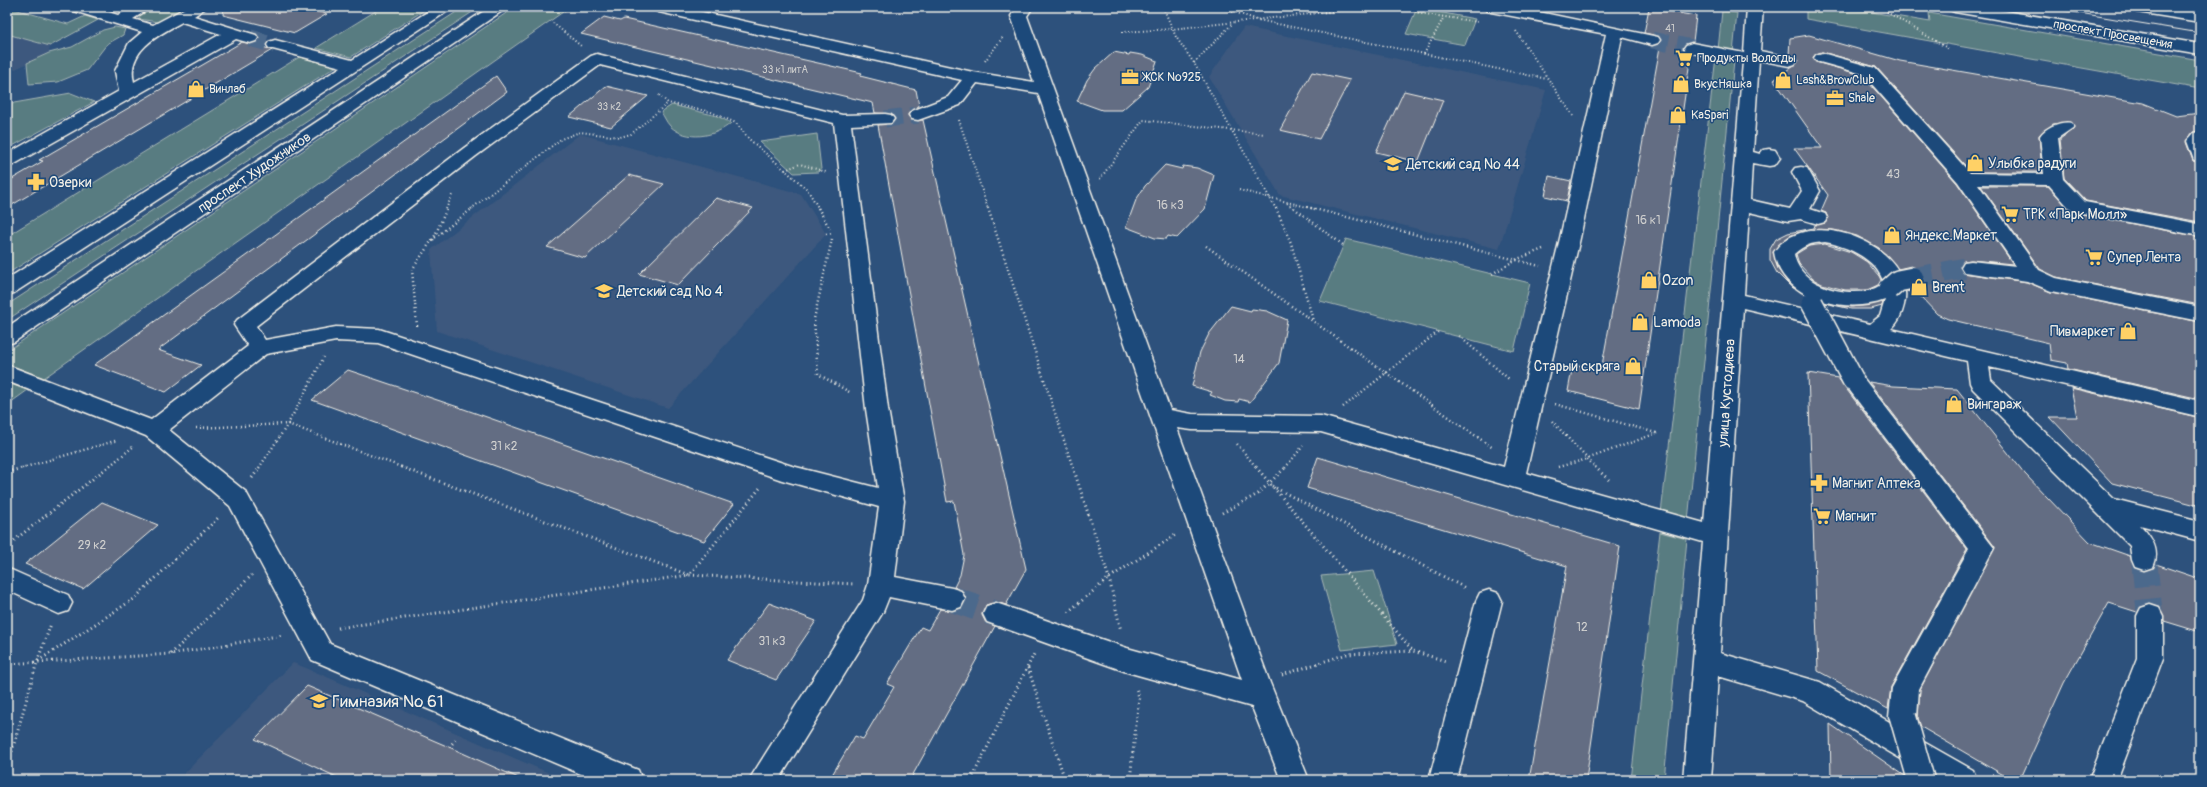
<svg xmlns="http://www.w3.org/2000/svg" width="2207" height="787" font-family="Pangolin,sans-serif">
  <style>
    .built { fill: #3e597e }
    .green { fill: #587c81; stroke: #a6b6b4 }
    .building { fill: #646d83; stroke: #f4f1e8 }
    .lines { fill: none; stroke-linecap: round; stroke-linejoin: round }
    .minor-tunnel-far2 { stroke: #4b698c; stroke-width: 17; stroke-dasharray: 17 8; stroke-linecap: butt }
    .minor-tunnel-far1 { stroke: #4b698c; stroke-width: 21; stroke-dasharray: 21 10; stroke-linecap: butt }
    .minor-tunnel { stroke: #4b698c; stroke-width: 26; stroke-dasharray: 26 13; stroke-linecap: butt }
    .minor-casing { stroke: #f4f1e8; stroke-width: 3 }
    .major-casing { stroke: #f4f1e8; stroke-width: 3 }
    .path-far2 { stroke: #f4f1e8; stroke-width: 2; stroke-dasharray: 1 2.5; stroke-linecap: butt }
    .path-far1 { stroke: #f4f1e8; stroke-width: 2.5; stroke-dasharray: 1 3; stroke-linecap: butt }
    .path { stroke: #f4f1e8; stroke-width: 3; stroke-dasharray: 1 3.5; stroke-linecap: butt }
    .minor { fill: #1f4a7a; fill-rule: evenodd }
    .major { fill: #1f4a7a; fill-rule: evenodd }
    .tram { stroke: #f4f1e8; stroke-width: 1 }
    .minor-bridge-far1-casing { stroke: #f4f1e8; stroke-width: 24; stroke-linecap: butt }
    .minor-bridge-casing { stroke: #f4f1e8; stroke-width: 29; stroke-linecap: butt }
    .minor-bridge-far1 { stroke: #1f4a7a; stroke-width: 21 }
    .minor-bridge { stroke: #1f4a7a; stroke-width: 26 }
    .labels { text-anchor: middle; stroke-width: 3; stroke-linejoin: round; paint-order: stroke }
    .far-number-label { font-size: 10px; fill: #d0d0cf }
    .far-street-label { font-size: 12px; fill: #f4f1e8; stroke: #1f4a7a }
    .far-poi-label { font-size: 12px; fill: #f4f1e8; stroke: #1f4a7a; text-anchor: start }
    .number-label { font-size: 12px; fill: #d0d0cf }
    .poi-label { font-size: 14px; fill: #f4f1e8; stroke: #1f4a7a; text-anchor: start }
    .street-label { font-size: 14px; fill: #f4f1e8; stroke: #1f4a7a }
    .near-poi-label { font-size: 17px; fill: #f4f1e8; stroke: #1f4a7a; text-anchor: start }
  </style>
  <rect width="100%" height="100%" fill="#2d517c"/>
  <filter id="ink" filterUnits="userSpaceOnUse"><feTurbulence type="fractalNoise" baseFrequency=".025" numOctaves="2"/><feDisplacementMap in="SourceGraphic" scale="8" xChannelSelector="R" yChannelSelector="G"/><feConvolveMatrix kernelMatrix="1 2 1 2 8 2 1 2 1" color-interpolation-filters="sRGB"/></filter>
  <g filter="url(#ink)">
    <g class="built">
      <polygon points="1244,27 1546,90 1499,249 1280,195 1209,77"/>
      <polygon points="7,34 50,46 49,53 7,73"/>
      <polygon points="580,134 801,194 826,234 668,408 437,331 431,250"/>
      <polygon points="293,663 306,668 565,780 178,780"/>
    </g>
    <g class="green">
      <polygon points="7,7 68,24 85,16 98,20 50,46 7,34"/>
      <polygon points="149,7 189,7 177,15 158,22 139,19 140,12"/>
      <polygon points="382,7 429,7 351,57 316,48"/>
      <polygon points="464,7 480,7 7,320 7,305"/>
      <polygon points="515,7 570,7 44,378 7,364 7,351"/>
      <polygon points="1806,7 1842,7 1930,22 1929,13 2200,60 2200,89 1806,19"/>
      <polygon points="1417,8 1475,19 1465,45 1406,34"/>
      <polygon points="1722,11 1737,13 1733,53 1718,50"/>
      <polygon points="115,27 125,29 123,35 107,44 87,70 58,82 29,84 27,63 49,53 72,47 103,30"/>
      <polygon points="301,56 337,66 7,274 7,236"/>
      <polygon points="1716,57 1734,61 1688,521 1661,513"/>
      <polygon points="71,93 94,102 7,149 7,107 14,103"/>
      <path d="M 672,105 L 717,116 L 731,123 C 715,137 687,142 670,126 C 666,122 664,116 661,112 Z"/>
      <polygon points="817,134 821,169 818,172 794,173 760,142"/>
      <polygon points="1346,239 1530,283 1514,351 1320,301"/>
      <polygon points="7,383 28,390 7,405"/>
      <polygon points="1660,532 1687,539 1664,780 1631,780"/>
      <polygon points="1374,571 1397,644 1342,650 1321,576"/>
    </g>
    <g class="building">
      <polygon points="224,7 300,7 327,14 295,33 223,15"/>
      <polygon points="1649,8 1696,16 1693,42 1686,44 1683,47 1685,52 1691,54 1639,409 1568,391 1573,364 1601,371 1660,47 1654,46 1661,41 1658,36 1644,33"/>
      <polygon points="604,17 620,21 624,19 862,73 860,76 916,90 919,106 911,110 908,115 912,120 923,120 1026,569 1006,605 996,602 986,605 982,615 986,623 995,626 910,780 829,780 855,736 863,739 894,687 887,684 921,627 928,630 940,609 952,611 961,608 966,600 962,590 954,587 960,575 964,555 954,501 947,502 878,125 891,124 895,118 891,114 875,113 873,103 581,34"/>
      <polygon points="1809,35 1900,61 2143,103 2176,116 2200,113 2200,131 2193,132 2186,142 2193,161 2200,162 2200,222 2086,201 2064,178 2060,139 2075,128 2071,122 2053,124 2039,135 2042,172 1971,172 1876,67 1822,52 1816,54 1813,57 1816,62 1862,75 1957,183 2013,264 1971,260 1964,261 1960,266 1963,273 2027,282 2051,292 2200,322 2200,399 2068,369 2067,363 2051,360 2049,343 1948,319 1937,314 1921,297 1907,291 1921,287 1924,282 1925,275 1922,270 1911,266 1898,269 1879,248 1857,236 1834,230 1810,229 1789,236 1773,252 1778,269 1787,282 1795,289 1790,286 1777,273 1770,260 1770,249 1776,239 1788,233 1814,228 1815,225 1825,223 1828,219 1826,213 1821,211 1828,195 1794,148 1822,148 1774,80 1798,62 1796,57 1789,55 1790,38"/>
      <polygon points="242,42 253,44 272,50 7,208 7,182 43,161 39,160"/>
      <polygon points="1114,52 1129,55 1130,53 1142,55 1157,61 1148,87 1122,110 1102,110 1077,101 1087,80 1095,69"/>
      <polygon points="1312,72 1350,80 1319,139 1280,130"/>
      <polygon points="496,76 507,92 158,350 201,365 166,392 94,365"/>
      <polygon points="606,86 648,96 611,127 569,117"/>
      <polygon points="1404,91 1443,100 1418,162 1376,152"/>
      <polygon points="1165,165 1182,169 1183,166 1197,168 1214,175 1205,209 1177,238 1168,236 1166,239 1155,238 1126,227 1136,200 1145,186"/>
      <polygon points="629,175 664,184 585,258 547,247"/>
      <polygon points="1549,176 1571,181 1567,201 1545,196"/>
      <polygon points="1981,186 2048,186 2072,212 2200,237 2200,305 2056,277 2040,269"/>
      <polygon points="716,198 753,208 678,285 639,274"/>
      <polygon points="1825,244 1851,252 1867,262 1879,276 1881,280 1878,285 1867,290 1845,290 1822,284 1813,279 1799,264 1796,254 1809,246"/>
      <polygon points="1883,302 1882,306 1871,309 1851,309 1829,304 1826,303 1852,307"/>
      <polygon points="1231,306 1251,311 1252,309 1267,311 1287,320 1279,363 1250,402 1239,399 1238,402 1225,401 1210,395 1212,392 1192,386 1200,352 1209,334"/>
      <polygon points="348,370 461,408 734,504 704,541 312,400"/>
      <polygon points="1808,373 1838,378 1967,549 1891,687 1888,709 1818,671"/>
      <polygon points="1869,382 1893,386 1957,389 2025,474 2090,542 2130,556 2135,568 2144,571 2153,568 2156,564 2200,579 2200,632 2164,621 2160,607 2150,604 2141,607 2137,612 2109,603 2064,683 2020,780 2012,780 1921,727 1918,718 1920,689 1995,547"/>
      <polygon points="2071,388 2197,417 2200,417 2200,506 2112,483 2050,417 2077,417"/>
      <polygon points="1318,457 1620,546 1586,780 1529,780 1567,566 1307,488"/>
      <polygon points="102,502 158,525 83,589 25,564"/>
      <polygon points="769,603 816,621 776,680 727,660"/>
      <polygon points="307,686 449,747 523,780 343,780 255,739"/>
      <polygon points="1830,724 1905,776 1906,780 1831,780"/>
    </g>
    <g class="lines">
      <g class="minor-tunnel-far2">
        <polyline points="250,38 275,45"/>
        <polyline points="1652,40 1692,48"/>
        <polyline points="885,119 918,115"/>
      </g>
      <polyline class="minor-tunnel-far1" points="1913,278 1971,267"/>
      <g class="minor-tunnel">
        <polyline points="2144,560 2150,616"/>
        <polyline points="952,599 996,614"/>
      </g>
      <g class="minor-casing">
        <g id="minor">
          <path d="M 68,7 L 92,7 L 118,15 L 133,7 L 152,7 L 133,19 L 153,25 L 187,7 L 207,7 L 194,16 L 256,35 L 258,38 L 256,41 L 250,43 L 236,39 L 13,165 L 7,166 L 7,154 L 119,91 L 115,71 L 129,43 L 142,32 L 71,10 ZM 182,22 L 221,34 L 134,82 C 126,51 158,35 182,22 Z"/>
          <polygon points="435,7 454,7 14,293 7,295 7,279 341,67 269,48 267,45 269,42 275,40 352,60"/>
          <polygon points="490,7 508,7 14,342 7,344 7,327"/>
          <path d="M 651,7 L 680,7 L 973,72 L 1034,82 L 1011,16 L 1017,7 L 1033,7 L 1027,16 L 1170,410 L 1192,414 L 1321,416 L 1504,467 L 1560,238 L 1606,34 L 1491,12 L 1486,10 L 1483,7 L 1515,7 L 1658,37 L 1660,40 L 1658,43 L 1652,45 L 1622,37 L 1580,238 L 1526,473 L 1704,523 L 1743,62 L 1692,53 L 1686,51 L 1684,48 L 1686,45 L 1692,43 L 1744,53 L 1747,7 L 1763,7 L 1760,51 L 1795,58 L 1797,61 L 1795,64 L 1789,66 L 1759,60 L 1753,152 L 1760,154 L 1763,150 L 1769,149 L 1775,150 L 1780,158 L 1775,165 L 1769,166 L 1752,163 L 1750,200 L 1790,209 L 1802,191 L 1792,172 L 1795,168 L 1801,167 L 1807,168 L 1820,191 L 1810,209 L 1825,214 L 1827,218 L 1825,222 L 1818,224 L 1801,219 L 1788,221 L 1749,212 L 1744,295 L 1870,324 L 1880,316 L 1885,300 C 1845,315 1781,299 1774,252 C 1807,202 1918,246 1904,305 C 1902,314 1898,323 1891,329 L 2200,401 L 2200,415 L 2197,416 L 1989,367 L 1991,380 L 2114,499 L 2200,521 L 2200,541 L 2140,525 C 2152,537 2161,551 2153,567 L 2144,570 L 2135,567 L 2132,560 L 2130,546 L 1973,389 L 1970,383 L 1967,361 L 1743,308 L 1720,653 L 1820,682 L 1893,724 L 1889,717 L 1892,688 L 1969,549 L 1842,380 L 1845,375 L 1853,372 L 1861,375 L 1994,548 L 1919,689 L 1917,717 L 1913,726 L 1903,729 L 1899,728 L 1973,770 L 1977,780 L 1937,780 L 1803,701 L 1718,676 L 1711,780 L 1683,780 L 1703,542 L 1321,432 L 1192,430 L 1177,428 L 1270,683 L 1309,780 L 1281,780 L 1252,707 L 1127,672 L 987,622 L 983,614 L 987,606 L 996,603 L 1127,648 L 1242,680 L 1038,93 L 977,83 L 960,105 L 918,120 L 912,119 L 909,115 L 912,111 L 948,97 L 962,80 L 659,12 L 654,10 ZM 1825,242 C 1846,246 1878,259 1884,284 C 1878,286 1873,290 1867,291 C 1839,296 1799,284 1794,254 C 1804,245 1811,243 1825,242 Z"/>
          <path d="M 1822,53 L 1875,68 L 1970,173 L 2044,174 L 2040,136 C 2046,127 2061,121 2071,123 L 2074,127 L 2058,138 L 2063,179 L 2085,202 L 2200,224 L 2200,236 L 2072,211 L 2049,185 L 1978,184 L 2039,270 L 2056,278 L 2200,307 L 2200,321 L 2051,291 L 2027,281 L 1964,272 L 1961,267 L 1964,262 L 1971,261 L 2016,266 L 1958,182 L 1863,74 L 1816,61 L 1814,58 L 1816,55 Z"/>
          <path d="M 597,54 L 842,115 L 885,114 L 891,115 L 894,119 L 891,123 L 851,125 L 888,409 L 904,501 L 895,577 L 952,588 L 961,591 L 965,599 L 961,607 L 952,610 L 889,597 L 883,612 L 779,780 L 749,780 L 863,600 L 868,585 L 879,507 L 782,480 L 378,343 L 336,341 L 266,354 L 169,430 L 246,492 L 330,644 L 638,770 L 642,780 L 595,780 L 312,660 L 230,506 L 146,436 L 7,381 L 7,365 L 151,420 L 248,346 L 234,325 L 237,320 L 464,148 L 591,56 ZM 600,65 L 834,123 L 866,409 L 878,488 L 792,466 L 379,329 L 336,327 L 265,340 L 256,326 L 476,156 Z"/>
          <polygon points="2200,132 2200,161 2194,160 2187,141 2194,133"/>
          <polygon points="7,568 68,595 72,603 68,611 59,614 7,590"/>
          <polygon points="1489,590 1498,593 1502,601 1457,780 1429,780 1476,601 1480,593"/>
          <polygon points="2150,605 2159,608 2163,616 2163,658 2117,780 2089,780 2137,658 2137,616 2141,608"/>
        </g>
      </g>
      <g class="major-casing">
        <g id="major">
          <polygon points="1947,7 1982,7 2200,44 2200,54 1955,12 1950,10"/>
          <polygon points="2129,7 2166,7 2200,12 2200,22 2137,12 2132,10"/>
        </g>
      </g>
      <g class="path-far2">
        <polyline points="1163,7 1176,37 1194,63 1276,209"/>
        <polyline points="1219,7 1258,20 1547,79"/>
        <polyline points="1409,7 1419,13 1478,22"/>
        <polyline points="1887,12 1949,49"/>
        <polyline points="553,23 581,46"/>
        <polyline points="1516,31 1573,116"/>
        <polyline points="1122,32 1172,29 1373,7"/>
        <polyline points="1424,54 1444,17"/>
        <polyline points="985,61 1003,37"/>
        <polyline points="1194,63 1233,23"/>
        <polyline points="659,95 668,103 711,112 736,123 749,139 807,189 819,209"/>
        <polyline points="959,120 988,209"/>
        <polyline points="785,170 800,164 826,172"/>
        <polyline points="1100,179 1143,120 1265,134"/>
        <polyline points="1239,190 1315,209"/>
        <polyline points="1287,203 1295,209"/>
        <polyline points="446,209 453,193"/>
        <polyline points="471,209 561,139 580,132 620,137 631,134 668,103"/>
      </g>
      <g class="path-far1">
        <polyline points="818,208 830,229"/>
        <polyline points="988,208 1073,468"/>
        <polyline points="1276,208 1291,243 1313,320"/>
        <polyline points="1294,208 1343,245"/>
        <polyline points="1311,208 1540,266"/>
        <polyline points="826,234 833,233"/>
        <polyline points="832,239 814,319 818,374 851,393"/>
        <polyline points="433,240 447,208"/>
        <polyline points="1206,246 1493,448"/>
        <polyline points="1492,274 1515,260 1543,249"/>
        <polyline points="417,326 412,270 432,240 473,208"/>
        <polyline points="1459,336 1510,380"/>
        <polyline points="1555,404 1656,433"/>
        <polyline points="1343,407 1439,331"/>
        <polyline points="1552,421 1596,468"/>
        <polyline points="196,428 288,424 404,468"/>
        <polyline points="1237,444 1257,468"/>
        <polyline points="1558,467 1587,459 1657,433"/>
        <polyline points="22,468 118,440"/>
        <polyline points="107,468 134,446"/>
        <polyline points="259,468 288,424 324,357"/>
        <polyline points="1285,468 1303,446"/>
      </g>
      <g class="path">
        <polyline points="401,467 689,575 760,488"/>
        <polyline points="1073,467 1109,578 1121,631"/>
        <polyline points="1256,467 1413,651"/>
        <polyline points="1595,467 1610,481"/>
        <polyline points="7,472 26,467"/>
        <polyline points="252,478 260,467"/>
        <polyline points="1272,486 1467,589"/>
        <polyline points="1222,513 1258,494 1286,467"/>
        <polyline points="7,546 108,467"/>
        <polyline points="1068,612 1109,578 1177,534"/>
        <polyline points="338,628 689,575 854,584"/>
        <polyline points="171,654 252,575"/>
        <polyline points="38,661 134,599 220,516"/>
        <polyline points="7,664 171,654 283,635"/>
        <polyline points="1028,668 1065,780"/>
        <polyline points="1282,675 1347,654 1413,651 1446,661"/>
        <polyline points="449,747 458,737"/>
        <polyline points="7,769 37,662 51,624"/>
        <polyline points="971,780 1034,654"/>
        <polyline points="1130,780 1139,697 1136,688"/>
      </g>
      <use href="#minor" class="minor"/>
      <use href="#major" class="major"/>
      <polyline class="tram" points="2043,7 2200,33"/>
      <g class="minor-bridge-far1-casing">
        <g id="minor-bridge-far1">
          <polyline points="1889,289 1898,281 1913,278"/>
          <polyline points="1812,303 1853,380"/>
        </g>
      </g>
      <g class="minor-bridge-casing">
        <polyline id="minor-bridge" points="1903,717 1921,780"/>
      </g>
      <use href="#minor-bridge-far1" class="minor-bridge-far1"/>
      <use href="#minor-bridge" class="minor-bridge"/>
    </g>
  </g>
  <defs>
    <g id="supermarket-bare" transform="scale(1.38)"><path d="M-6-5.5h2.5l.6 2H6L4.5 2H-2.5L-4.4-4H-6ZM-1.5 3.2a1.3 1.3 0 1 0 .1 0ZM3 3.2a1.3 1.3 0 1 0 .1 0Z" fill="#ffd166" stroke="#1f4a7a" stroke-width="2.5" paint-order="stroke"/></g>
    <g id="office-bare" transform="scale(1.38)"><path d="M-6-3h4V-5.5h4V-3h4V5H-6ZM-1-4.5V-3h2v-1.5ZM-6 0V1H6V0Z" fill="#ffd166" stroke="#1f4a7a" stroke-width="2.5" paint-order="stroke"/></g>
    <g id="shop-bare" transform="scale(1.38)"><path d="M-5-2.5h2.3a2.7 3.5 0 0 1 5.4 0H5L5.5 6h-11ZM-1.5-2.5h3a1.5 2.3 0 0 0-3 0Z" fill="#ffd166" stroke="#1f4a7a" stroke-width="2.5" paint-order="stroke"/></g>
    <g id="school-bare" transform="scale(1.38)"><path d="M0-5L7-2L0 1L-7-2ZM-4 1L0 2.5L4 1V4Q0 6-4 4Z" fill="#ffd166" stroke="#1f4a7a" stroke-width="2.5" paint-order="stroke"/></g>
    <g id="pharmacy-bare" transform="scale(1.38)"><path d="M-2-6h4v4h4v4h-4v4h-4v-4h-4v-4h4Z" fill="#ffd166" stroke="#1f4a7a" stroke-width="2.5" paint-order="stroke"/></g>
  </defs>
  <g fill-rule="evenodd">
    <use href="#supermarket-bare" x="1684" y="58"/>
    <use href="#office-bare" x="1130" y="77"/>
    <use href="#shop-bare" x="1783" y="80"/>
    <use href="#shop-bare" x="1681" y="84"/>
    <use href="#shop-bare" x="196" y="89"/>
    <use href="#office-bare" x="1835" y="98"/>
    <use href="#shop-bare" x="1678" y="115"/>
    <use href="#shop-bare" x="1975" y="163"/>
    <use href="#school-bare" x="1393" y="164"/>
    <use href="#pharmacy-bare" x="36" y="182"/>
    <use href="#supermarket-bare" x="2010" y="214"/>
    <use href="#shop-bare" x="1892" y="235"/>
    <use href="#supermarket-bare" x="2094" y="257"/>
    <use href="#shop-bare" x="1649" y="280"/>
    <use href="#shop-bare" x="1919" y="287"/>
    <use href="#school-bare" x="604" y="291"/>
    <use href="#shop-bare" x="1640" y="322"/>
    <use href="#shop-bare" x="2128" y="331"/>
    <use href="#shop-bare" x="1633" y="366"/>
    <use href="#shop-bare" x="1954" y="404"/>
    <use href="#pharmacy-bare" x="1819" y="483"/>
    <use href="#supermarket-bare" x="1822" y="516"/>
    <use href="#school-bare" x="319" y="701"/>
  </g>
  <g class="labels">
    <g class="far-number-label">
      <text x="1670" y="32">41</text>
      <text x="785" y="73">33 к1 литА</text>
      <text x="609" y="110">33 к2</text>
    </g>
    <g class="far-street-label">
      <text transform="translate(2113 34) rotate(10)" y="4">проспект Просвещения</text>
    </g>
    <g class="far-poi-label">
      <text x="1697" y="62">Продукты Вологды</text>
      <text x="1143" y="81">ЖСК №925</text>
      <text x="1796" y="84">Lash&amp;BrowClub</text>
      <text x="1694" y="88">ВкусНяшка</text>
      <text x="209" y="93">Винлаб</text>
      <text x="1848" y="102">Shale</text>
      <text x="1691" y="119">KaSpari</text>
    </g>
    <g class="number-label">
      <text x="1893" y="178">43</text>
      <text x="1170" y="209">16 к3</text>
      <text x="1648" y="224">16 к1</text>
      <text x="1239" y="363">14</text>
      <text x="504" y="450">31 к2</text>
      <text x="92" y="549">29 к2</text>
      <text x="1582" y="631">12</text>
      <text x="772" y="645">31 к3</text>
    </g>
    <g class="poi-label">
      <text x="1988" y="168">Улыбка радуги</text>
      <text x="1406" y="169">Детский сад № 44</text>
      <text x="49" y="187">Озерки</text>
      <text x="2023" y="219">ТРК «Парк Молл»</text>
      <text x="1905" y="240">Яндекс.Маркет</text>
      <text x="2107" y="262">Супер Лента</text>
      <text x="1662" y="285">Ozon</text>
      <text x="1932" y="292">Brent</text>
      <text x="617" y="296">Детский сад № 4</text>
      <text x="1653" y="327">Lamoda</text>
      <text x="2115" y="336" text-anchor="end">Пивмаркет</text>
      <text x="1620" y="371" text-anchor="end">Старый скряга</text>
      <text x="1967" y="409">Вингараж</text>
      <text x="1832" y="488">Магнит Аптека</text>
      <text x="1835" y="521">Магнит</text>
    </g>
    <g class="street-label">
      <text transform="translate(254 172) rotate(-34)" y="5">проспект Художников</text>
      <text transform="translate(1726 393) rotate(-86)" y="5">улица Кустодиева</text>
    </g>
    <g class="near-poi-label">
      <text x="332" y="707">Гимназия № 61</text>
    </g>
  </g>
  <rect width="2207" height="787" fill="none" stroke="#1f4a7a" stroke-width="24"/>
  <rect x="12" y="12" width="2183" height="763" fill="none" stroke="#f4f1e8" stroke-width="1.5" filter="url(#ink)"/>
</svg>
